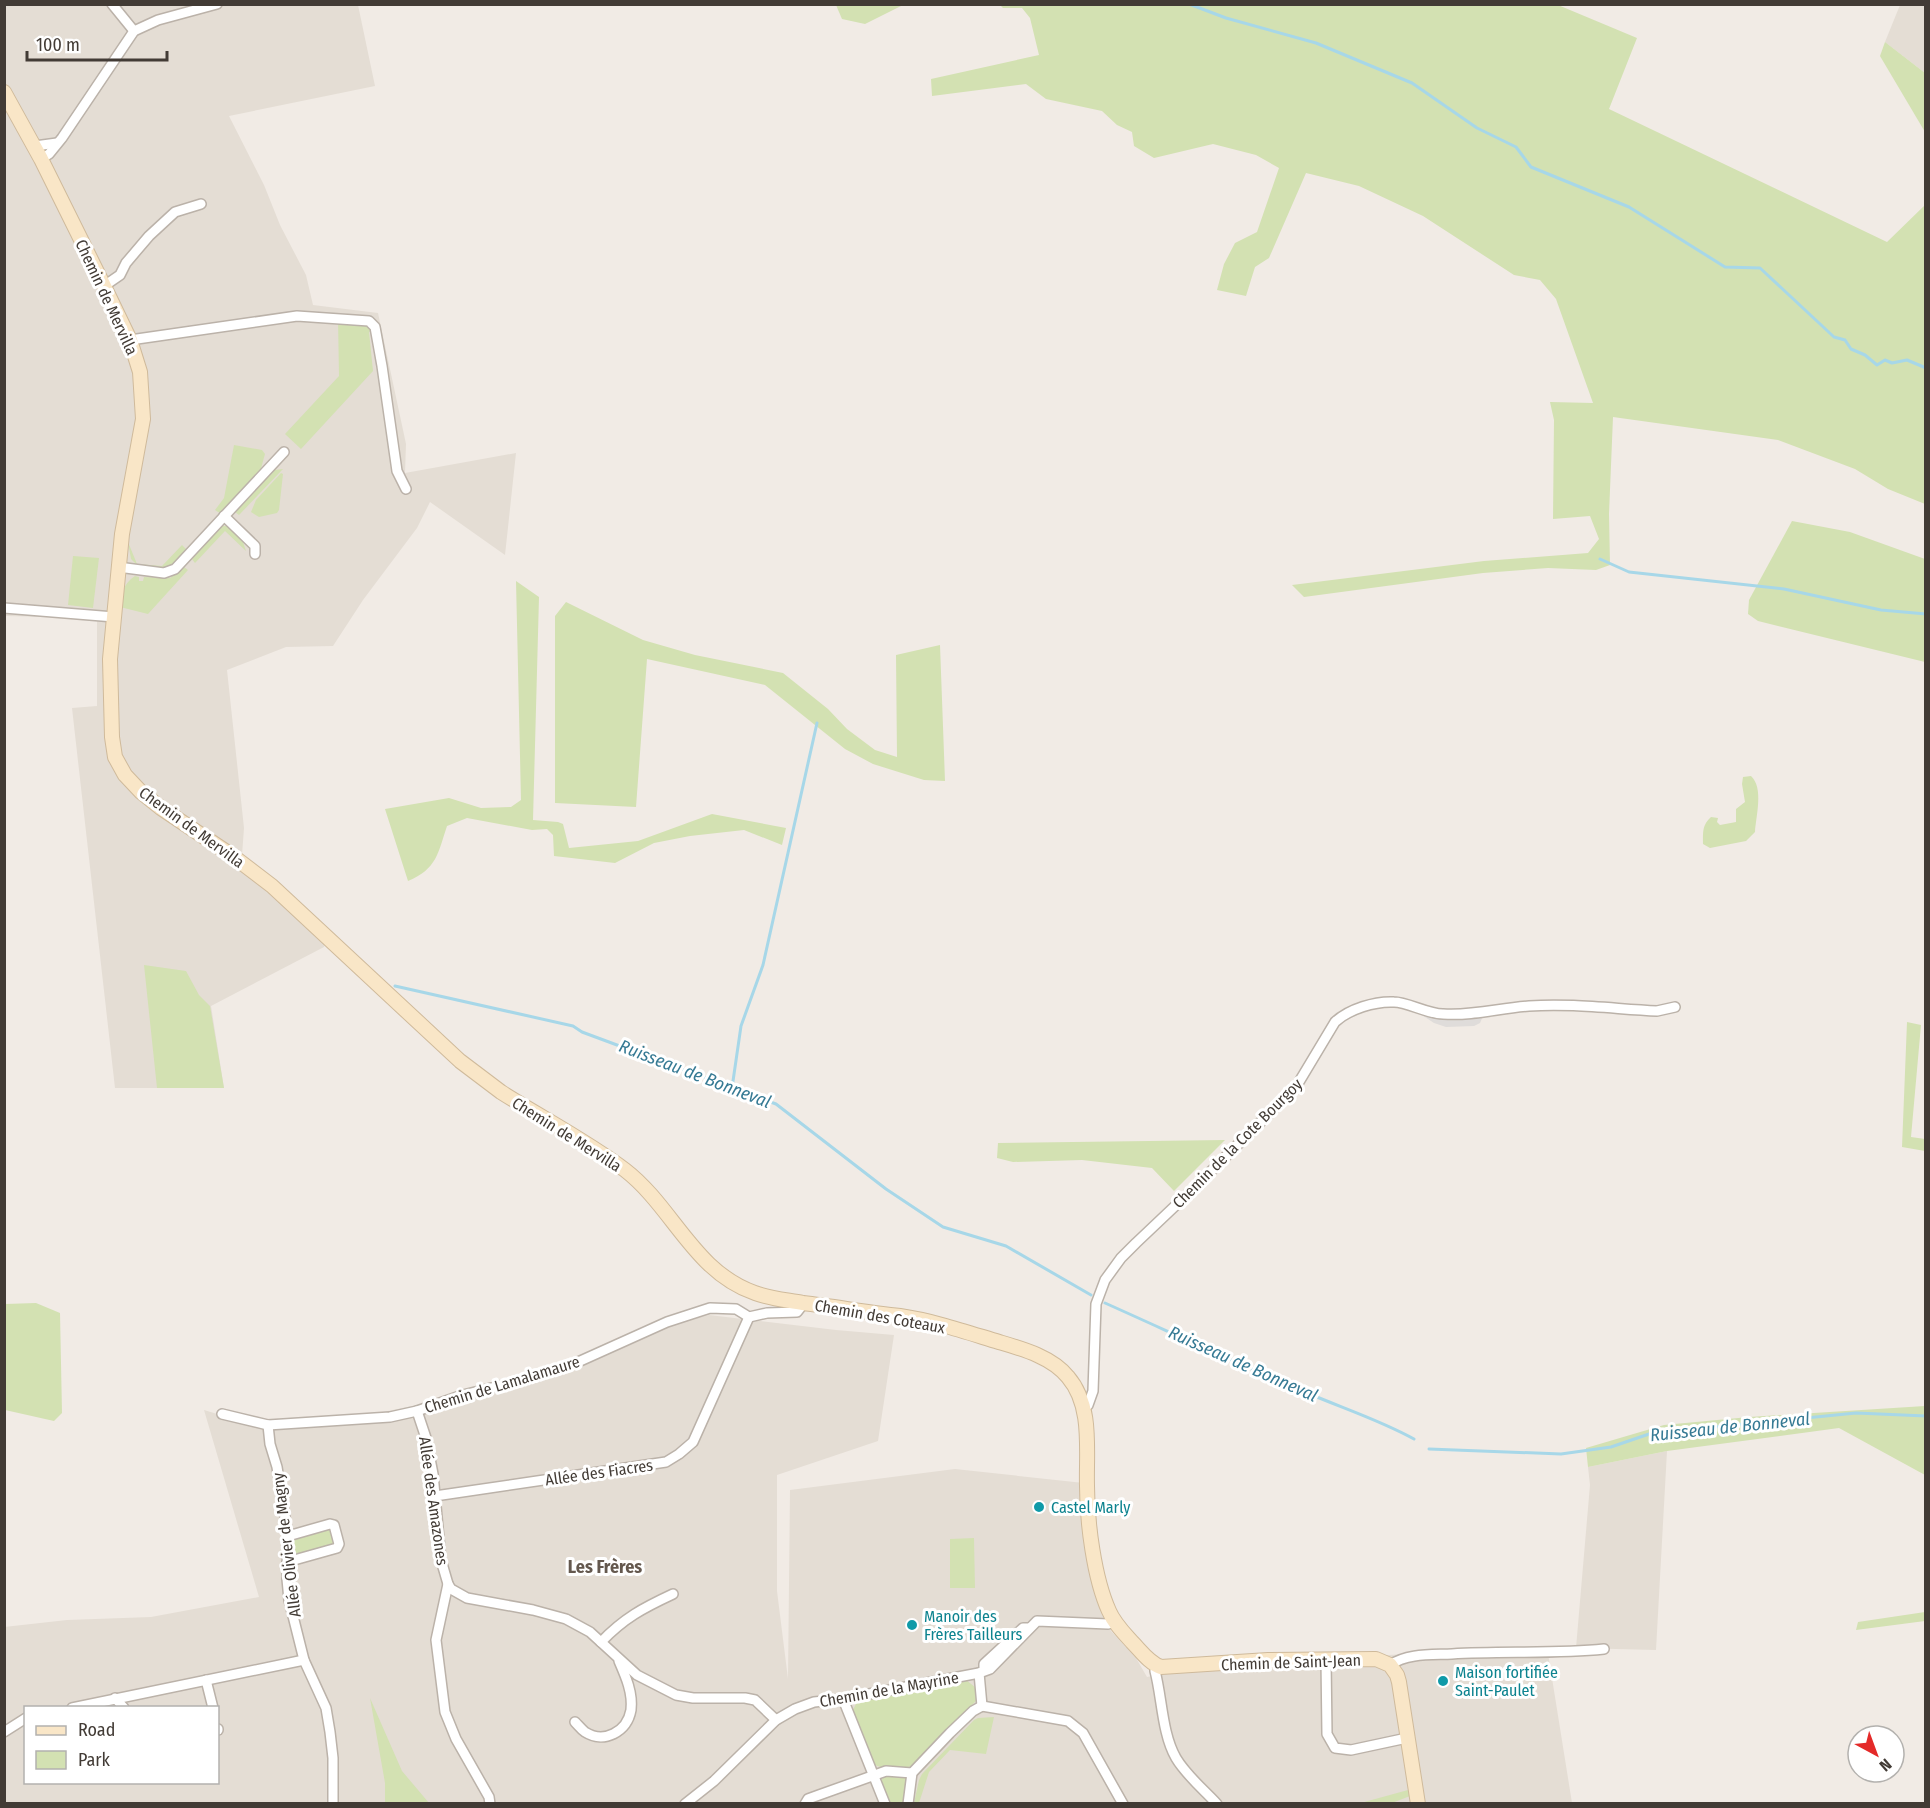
<svg xmlns="http://www.w3.org/2000/svg" width="1930" height="1808" font-family="'Fira Sans Condensed',sans-serif">
  <style>
    .residential { fill: #e4ddd4; fill-rule: evenodd }
    .green { fill: #d3e1b2 }
    .parking { fill: #dfdcda }
    .lines { fill: none; stroke-linecap: round; stroke-linejoin: round }
    .stream { stroke: #a7d7e8; stroke-width: 3 }
    .street-casing { stroke: #bbb2a9; stroke-width: 12 }
    .secondary-casing { stroke: #cfba9b; stroke-width: 16 }
    .street { stroke: #fff; stroke-width: 9 }
    .secondary { stroke: #f9e6c7; stroke-width: 14 }
    .culture-dot { fill: #0f9aa8; stroke: #fff; stroke-width: 2 }
    .labels { text-anchor: middle; stroke-width: 6; stroke-linejoin: round; paint-order: stroke }
    .street-label { font-size: 16px; fill: #423b35; stroke: #fff }
    .culture-label { font-size: 16px; fill: #0d838f; stroke: #fff; text-anchor: start }
    .water-label { font-size: 18px; font-style: italic; fill: #367a94; stroke: #fff }
    .neighbourhood-label { font-size: 18px; font-weight: bold; fill: #64584e; stroke: #fff }
  </style>
  <rect width="100%" height="100%" fill="#f1ebe5"/>
  <g class="residential">
    <polygon points="5,5 358,5 375,86 229,116 264,185 280,225 306,275 313,305 378,313 406,444 405,473 516,453 505,555 430,502 417,528 363,600 333,646 286,647 227,670 244,828 242,855 327,934 324,947 211,1006 224,1088 115,1088 72,708 97,706 97,618 5,616"/>
    <polygon points="1900,5 1925,5 1925,73 1885,42"/>
    <path d="M 709,1315 L 836,1330 L 894,1335 L 878,1441 L 777,1475 L 777,1591 L 788,1679 L 790,1490 L 955,1469 L 1093,1484 L 1098,1536 L 1084,1531 L 1098,1600 L 1103,1616 L 1111,1631 L 1136,1658 L 1147,1677 L 1161,1674 L 1205,1669 L 1231,1658 L 1388,1655 L 1547,1647 L 1572,1803 L 5,1803 L 4,1627 L 67,1620 L 151,1617 L 259,1597 L 204,1410 L 247,1423 L 383,1412 L 509,1386 L 654,1329 ZM 26,1708 L 218,1708 L 218,1782 L 26,1782 Z"/>
    <polygon points="1667,1451 1656,1650 1576,1648 1590,1485 1588,1467"/>
  </g>
  <g class="green">
    <polygon points="836,5 903,5 865,24 842,19"/>
    <polygon points="1000,5 1558,5 1637,38 1609,109 1887,242 1925,205 1925,504 1888,489 1855,469 1778,440 1613,417 1609,514 1610,565 1596,570 1548,568 1483,573 1304,597 1292,585 1484,561 1588,553 1599,539 1590,516 1553,519 1554,420 1550,402 1593,403 1556,299 1540,280 1514,275 1423,216 1359,186 1306,173 1269,258 1255,267 1246,296 1217,290 1224,264 1235,243 1257,232 1279,168 1256,155 1213,144 1154,158 1134,146 1132,132 1117,125 1102,111 1046,99 1026,84 932,96 931,79 1039,55 1030,18 1022,8 1003,8"/>
    <polygon points="1885,42 1925,73 1925,132 1880,56"/>
    <polygon points="338,319 367,323 373,330 369,332 373,371 301,449 285,434 339,376"/>
    <polygon points="234,445 262,450 265,454 260,472 221,514 215,510 224,498"/>
    <polygon points="283,469 239,515 235,512 274,470"/>
    <polygon points="281,473 283,474 279,510 277,513 259,517 251,512 256,500"/>
    <polygon points="1792,521 1850,532 1925,559 1925,662 1758,621 1748,614 1749,600"/>
    <polygon points="222,526 229,526 241,536 246,551 225,531 195,563 192,559"/>
    <path d="M 128,542 L 137,564 L 162,566 L 182,545 L 187,550 C 167,573 166,570 136,567 L 136,564 L 131,559 Z"/>
    <polygon points="73,556 99,558 93,608 68,605"/>
    <path d="M 184,567 L 188,570 L 148,614 L 120,607 C 122,593 123,584 135,576 L 139,577 L 139,581 L 143,581 L 144,577 L 170,578 Z"/>
    <path d="M 516,581 L 539,597 L 533,820 L 558,822 L 563,824 L 569,848 L 638,841 L 712,814 L 786,828 L 782,845 L 744,830 L 690,836 L 654,843 L 615,863 L 554,856 L 553,835 L 547,829 L 532,830 L 467,818 L 447,826 C 438,853 437,869 408,881 L 385,809 L 449,798 L 481,808 L 511,807 L 521,800 Z"/>
    <polygon points="566,602 643,640 695,655 783,673 828,709 847,729 875,750 897,757 896,655 940,645 945,781 924,780 873,764 845,749 765,685 647,659 636,807 555,803 555,616"/>
    <path d="M 1751,776 C 1764,788 1756,816 1755,832 L 1746,841 L 1710,848 L 1703,844 C 1703,832 1702,825 1711,817 L 1718,818 L 1717,822 L 1720,825 L 1736,822 L 1736,809 L 1745,802 L 1742,784 L 1743,777 Z"/>
    <polygon points="144,965 186,971 199,995 210,1006 224,1088 157,1088"/>
    <polygon points="1907,1022 1921,1025 1911,1137 1925,1139 1925,1151 1902,1147"/>
    <polygon points="1225,1140 1174,1191 1152,1168 1082,1160 1013,1162 997,1158 998,1143"/>
    <polygon points="36,1303 60,1313 62,1413 54,1421 5,1410 5,1304"/>
    <polygon points="1925,1406 1925,1475 1839,1428 1667,1451 1588,1467 1586,1448 1664,1425 1749,1417"/>
    <polygon points="329,1528 335,1542 333,1546 292,1557 292,1538"/>
    <polygon points="974,1538 975,1588 950,1588 950,1539"/>
    <polygon points="1925,1612 1925,1621 1856,1630 1858,1622"/>
    <path d="M 965,1679 L 976,1688 L 977,1700 L 911,1766 C 900,1771 882,1770 872,1763 L 852,1712 L 858,1700 L 908,1689 L 913,1693 L 937,1689 L 939,1684 Z"/>
    <polygon points="370,1698 402,1771 429,1803 385,1803 385,1783"/>
    <polygon points="994,1717 986,1754 950,1750 929,1772 919,1803 914,1803 919,1780 922,1774 974,1720 978,1718"/>
    <polygon points="886,1774 904,1776 907,1778 904,1803 888,1803 880,1782"/>
    <polygon points="1408,1790 1410,1796 1392,1803 1357,1804"/>
  </g>
  <polygon class="parking" points="1423,1013 1483,1016 1480,1023 1474,1026 1446,1027 1434,1023 1422,1015"/>
  <g class="lines">
    <g class="stream">
      <polyline points="1189,4 1226,18 1316,43 1412,83 1477,128 1516,147 1531,167 1629,207 1725,267 1760,268 1834,337 1845,340 1851,349 1865,355 1877,365 1885,360 1892,363 1907,360 1926,368"/>
      <polyline points="1600,559 1629,572 1784,589 1881,610 1926,614"/>
      <polyline points="395,986 573,1026 582,1032 776,1104 886,1189 943,1227 1006,1246 1091,1295"/>
      <polyline points="732,1088 741,1026 763,965 817,723"/>
      <path d="M 1105,1303 C 1172,1333 1238,1364 1305,1392 C 1342,1408 1380,1420 1414,1439"/>
      <polyline points="1429,1449 1561,1454 1611,1447 1652,1433 1856,1413 1926,1416"/>
    </g>
    <g class="street-casing">
      <g id="street">
        <polyline points="112,4 134,31"/>
        <polyline points="35,146 57,143"/>
        <polyline points="41,159 49,154 62,138 134,31 158,20 217,4"/>
        <polyline points="104,286 120,275 126,263 149,236 175,212 201,204"/>
        <polyline points="130,340 297,316 369,321 375,327 382,366 397,471 406,489"/>
        <polyline points="224,516 255,546 255,554"/>
        <polyline points="118,567 164,573 175,569 284,452"/>
        <polyline points="4,608 114,617"/>
        <path d="M 1083,1410 L 1088,1405 L 1093,1391 L 1096,1304 L 1105,1280 L 1121,1258 L 1136,1243 L 1193,1189 L 1296,1087 L 1335,1022 C 1349,1009 1375,1001 1394,1002 C 1407,1002 1428,1014 1443,1014 C 1475,1016 1499,1008 1529,1006 C 1571,1003 1615,1009 1657,1011 L 1675,1007"/>
        <polyline points="417,1411 426,1438 433,1474 441,1560 448,1584 451,1589 467,1598 533,1610 566,1619 590,1632 637,1675 676,1695 693,1698 745,1698 755,1700 776,1720"/>
        <polyline points="222,1414 268,1425 390,1417 417,1411 463,1395 528,1379 578,1362 667,1322 710,1308 736,1309 749,1317 767,1313 797,1312 804,1303"/>
        <polyline points="268,1425 270,1444 277,1467 288,1536 287,1579 289,1600 304,1660 326,1708 330,1732 333,1758 333,1804"/>
        <polyline points="435,1496 666,1462 679,1454 693,1442 749,1317"/>
        <polyline points="287,1562 337,1548 339,1544 334,1525 330,1524 288,1536"/>
        <polyline points="448,1584 436,1640 445,1712 456,1739 489,1797 490,1804"/>
        <path d="M 601,1642 C 624,1618 643,1608 673,1594"/>
        <polyline points="1326,1660 1327,1734 1335,1748 1351,1750 1407,1738"/>
        <path d="M 1156,1665 L 1155,1671 C 1162,1697 1162,1734 1176,1758 C 1186,1775 1203,1789 1217,1804"/>
        <path d="M 1390,1665 C 1408,1653 1431,1655 1452,1654 C 1502,1651 1554,1654 1604,1649"/>
        <polyline points="984,1670 984,1664 1023,1628 1029,1628"/>
        <polyline points="979,1673 982,1706"/>
        <polyline points="206,1680 213,1708"/>
        <polyline points="115,1698 124,1708"/>
        <polyline points="843,1699 885,1804"/>
        <polyline points="982,1706 1068,1721 1083,1733 1123,1804"/>
        <polyline points="72,1708 304,1660"/>
        <path d="M 575,1722 C 578,1725 581,1729 585,1732 C 604,1744 627,1732 631,1710 C 633,1693 626,1677 619,1661"/>
        <polyline points="218,1729 218,1730"/>
        <polyline points="4,1732 26,1718"/>
        <polyline points="685,1804 714,1781 776,1720 795,1709 814,1702 843,1699 979,1673 990,1669 1037,1621 1108,1624 1115,1621"/>
        <polyline points="805,1804 808,1799 819,1795 886,1771 912,1773"/>
        <polyline points="908,1804 912,1773 950,1733 973,1711 982,1706"/>
      </g>
    </g>
    <g class="secondary-casing">
      <path id="secondary" d="M 4,92 L 41,159 L 104,286 L 130,340 L 140,372 L 143,419 L 122,534 L 110,659 L 112,737 L 115,757 L 125,775 L 141,792 L 161,808 L 234,857 L 272,886 L 460,1061 L 501,1092 C 542,1118 587,1141 625,1170 C 673,1207 694,1272 755,1293 C 771,1299 787,1300 803,1303 C 835,1307 867,1312 900,1316 C 934,1321 966,1332 999,1342 C 1023,1349 1052,1357 1068,1377 C 1093,1406 1086,1451 1087,1486 C 1087,1522 1094,1578 1109,1611 C 1114,1623 1123,1632 1132,1642 C 1141,1651 1149,1663 1161,1667 L 1268,1660 L 1376,1659 L 1390,1665 L 1397,1675 L 1399,1682 L 1418,1804"/>
    </g>
    <use href="#street" class="street"/>
    <use href="#secondary" class="secondary"/>
  </g>
  <g class="culture-dot">
    <circle cx="1039" cy="1507" r="6"/>
    <circle cx="912" cy="1625" r="6"/>
    <circle cx="1443" cy="1681" r="6"/>
  </g>
  <g class="labels">
    <g class="street-label">
      <text transform="translate(107 297) rotate(65)" y="6">Chemin de Mervilla</text>
      <text transform="translate(192 827) rotate(36)" y="6">Chemin de Mervilla</text>
      <text transform="translate(567 1134) rotate(32)" y="6">Chemin de Mervilla</text>
      <text transform="translate(1237 1143) rotate(-45)" y="6">Chemin de la Cote Bourgoy</text>
      <text transform="translate(880 1316) rotate(10)" y="6">Chemin des Coteaux</text>
      <text transform="translate(502 1384) rotate(-17)" y="6">Chemin de Lamalamaure</text>
      <text transform="translate(599 1472) rotate(-8)" y="6">Allée des Fiacres</text>
      <text transform="translate(434 1501) rotate(82)" y="6">Allée des Amazones</text>
      <text transform="translate(286 1545) rotate(-97)" y="6">Allée Olivier de Magny</text>
      <text transform="translate(1291 1662) rotate(-2)" y="6">Chemin de Saint-Jean</text>
      <text transform="translate(889 1689) rotate(-10)" y="6">Chemin de la Mayrine</text>
    </g>
    <g class="culture-label">
      <text x="1051" y="1513">Castel Marly</text>
      <text x="924" y="1622">Manoir des<tspan x="924" dy="18">Frères Tailleurs</tspan></text>
      <text x="1455" y="1678">Maison fortifiée<tspan x="1455" dy="18">Saint-Paulet</tspan></text>
    </g>
    <g class="water-label">
      <text transform="translate(695 1074) rotate(21)" y="6">Ruisseau de Bonneval</text>
      <text transform="translate(1243 1364) rotate(24)" y="6">Ruisseau de Bonneval</text>
      <text transform="translate(1730 1427) rotate(-6)" y="6">Ruisseau de Bonneval</text>
    </g>
    <g class="neighbourhood-label">
      <text x="605" y="1573">Les Frères</text>
    </g>
  </g>
  <rect width="1930" height="1808" fill="none" stroke="#423b35" stroke-width="12"/>
  <rect x="24" y="1706" width="195" height="78" fill="#ffffff" stroke="#b3b1ae" stroke-width="1.5"/>
  <rect x="36" y="1726" width="30" height="9" fill="#f9e6c7" stroke="#b3b1ae" stroke-width="1.5"/>
  <text x="78" y="1736" font-size="18" fill="#423b35">Road</text>
  <rect x="36" y="1751" width="30" height="18" fill="#d3e1b2" stroke="#b3b1ae" stroke-width="1.5"/>
  <text x="78" y="1766" font-size="18" fill="#423b35">Park</text>
  <g transform="translate(1876 1754) rotate(139)"><circle r="28" fill="#ffffff" stroke="#b3b1ae" stroke-width="1.5"/>
  <path d="M0-4.5L10 22L0 15L-10 22Z" fill="#e42a29"/>
  <text y="-9" font-size="16" font-weight="bold" text-anchor="middle" fill="#423b35">N</text>
  </g>
  <path d="M27 51v9h140v-9" fill="none" stroke="#423b35" stroke-width="3"/>
  <text x="36" y="51" font-size="18" fill="#423b35" stroke="#ffffff" stroke-width="4.5" paint-order="stroke">100 m</text>
</svg>
